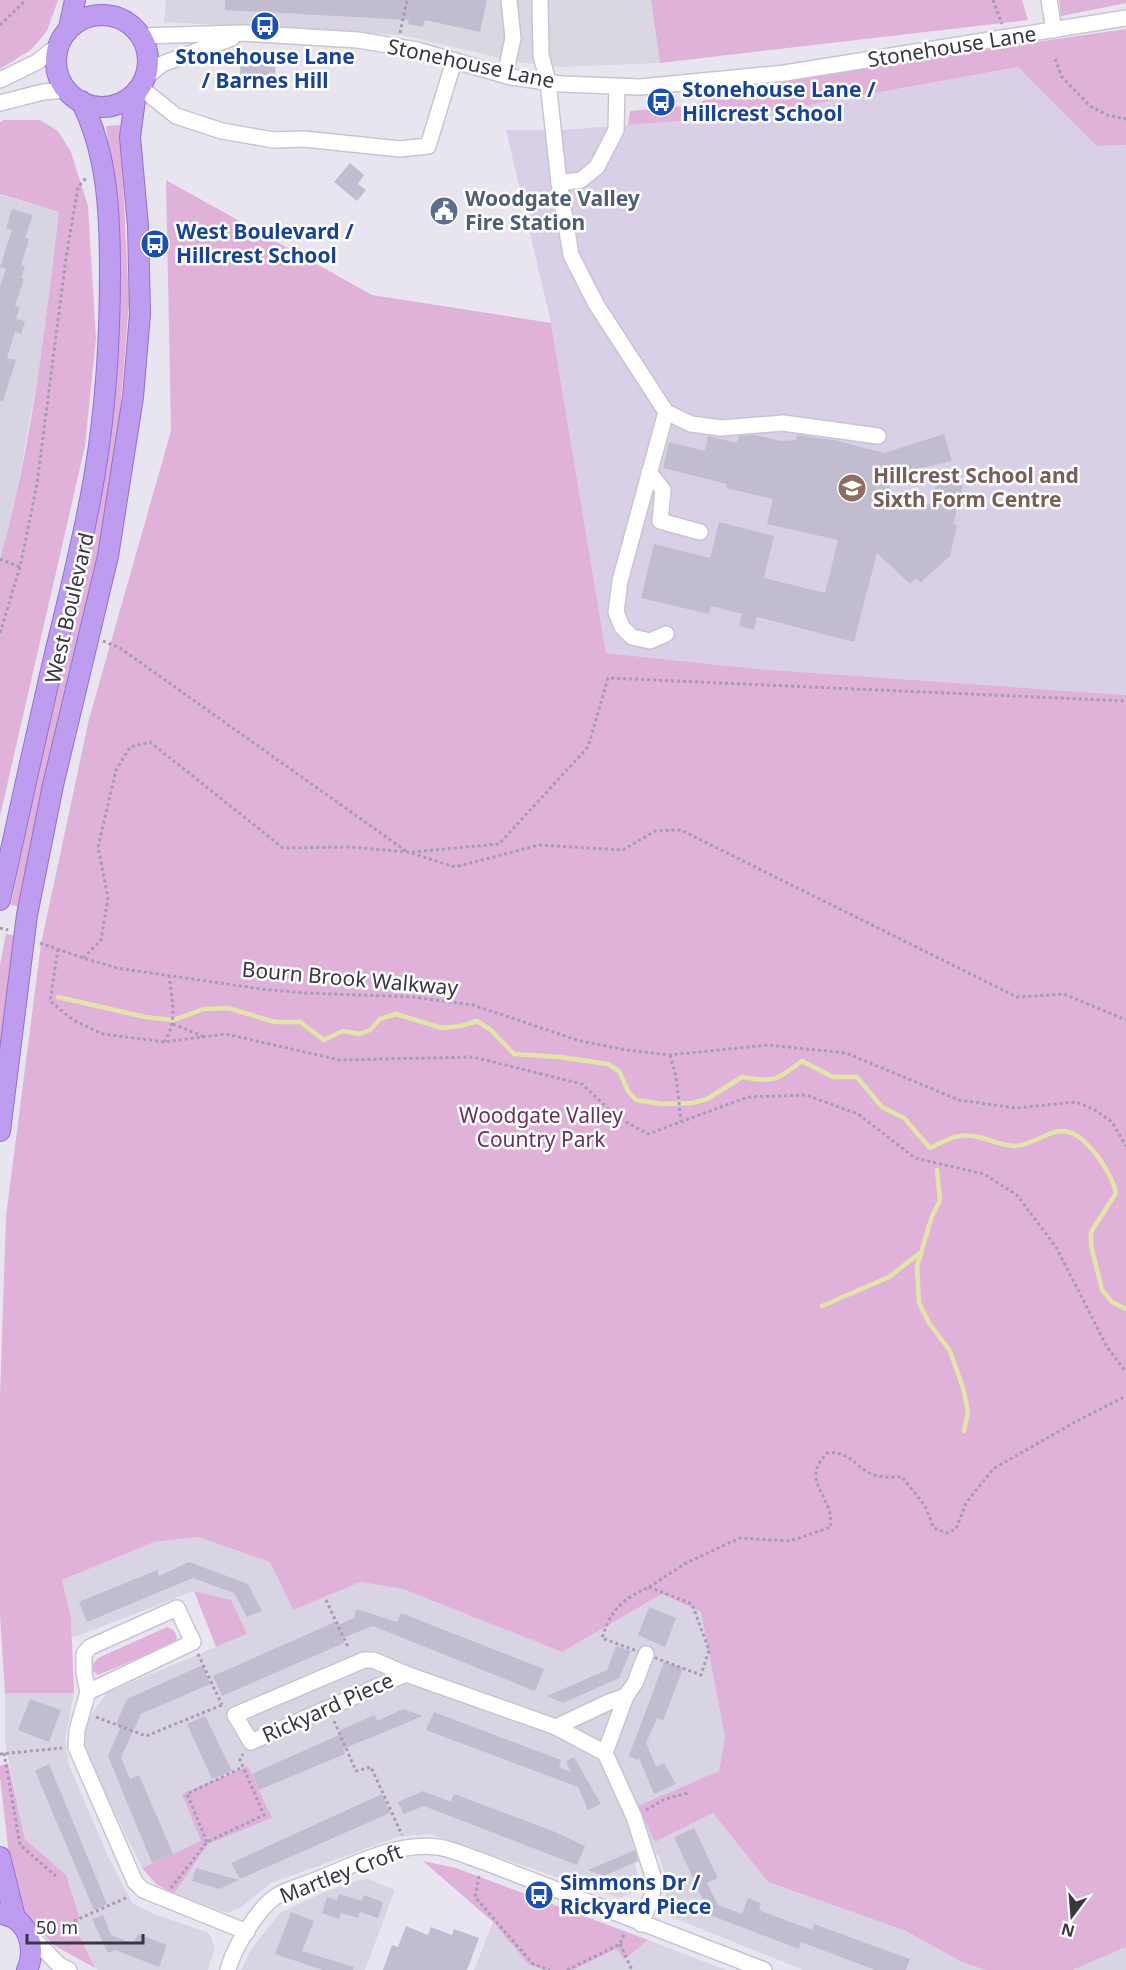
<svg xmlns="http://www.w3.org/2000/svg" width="1126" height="1970" font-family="'Noto Sans',sans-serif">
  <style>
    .residential { fill: #d9d4e3 }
    .industrial { fill: #d9d7df }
    .education { fill: #d9d0e8 }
    .green { fill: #e0b2da }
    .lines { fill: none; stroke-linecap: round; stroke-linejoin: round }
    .stream { stroke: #e1e6a8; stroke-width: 4.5 }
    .building { fill: #c2bcd0 }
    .minor-casing { stroke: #c9c3d5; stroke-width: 18 }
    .major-casing { stroke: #956fd3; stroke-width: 22 }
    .path { stroke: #a69cba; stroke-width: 3; stroke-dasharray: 3 3; stroke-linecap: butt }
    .minor { stroke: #fff; stroke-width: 15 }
    .major { stroke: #be9df1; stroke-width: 20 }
    .labels { text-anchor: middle; stroke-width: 5; stroke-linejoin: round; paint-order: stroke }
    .street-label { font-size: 21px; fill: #393542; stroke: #fff }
    .transit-label { font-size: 21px; font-weight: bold; fill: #164399; stroke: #fff; text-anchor: start }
    .service-label { font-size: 21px; font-weight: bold; fill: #4e5e75; stroke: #fff; text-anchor: start }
    .education-label { font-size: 21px; font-weight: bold; fill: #785e54; stroke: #fff; text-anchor: start }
    .park-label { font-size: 21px; fill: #6b315a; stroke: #fff }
  </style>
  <rect width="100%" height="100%" fill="#e9e5f0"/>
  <g class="residential">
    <polygon points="166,0 409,0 402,35 164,22"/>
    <polygon points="0,195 59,212 41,358 12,518 0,559"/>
    <polygon points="198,1537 270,1562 293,1610 361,1582 403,1589 562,1652 662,1594 701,1612 725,1737 719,1771 639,1806 655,1841 713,1813 768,1882 906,1931 962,1962 985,1970 803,1970 669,1916 663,1906 668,1884 658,1854 635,1863 638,1878 635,1892 619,1898 429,1834 398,1837 271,1883 240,1908 227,1913 174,1894 208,1844 272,1818 252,1774 247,1766 183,1794 201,1841 142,1868 86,1754 83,1738 89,1717 108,1692 247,1634 230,1600 194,1591 72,1638 71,1617 62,1580 154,1542"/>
    <polygon points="5,1693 74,1693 65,1739 69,1765 107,1854 132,1903 154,1914 209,1933 215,1948 208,1970 98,1970 95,1968 78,1933 79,1914 66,1875 25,1839 5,1743"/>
    <polygon points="366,1878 395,1890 365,1970 241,1970 252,1948 280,1913 324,1892"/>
    <polygon points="493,1922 528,1964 545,1970 474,1970"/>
    <polygon points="648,1940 726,1970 573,1970 618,1949 624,1960"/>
    <polygon points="1126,1947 1126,1970 1073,1970"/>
  </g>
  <polygon class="industrial" points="409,0 651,0 660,63 559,67 517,62 402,35"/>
  <polygon class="education" points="1018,67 1097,146 1126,145 1126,695 758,669 606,653 551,323 506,130 561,130 748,116"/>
  <g class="green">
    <polygon points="0,0 58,0 47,31 32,49 0,69"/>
    <polygon points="651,0 1022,0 1028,20 660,63"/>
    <polygon points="1059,0 1126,0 1126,3 1061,16"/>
    <polygon points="1126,29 1126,145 1097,146 1018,67 748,116 628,125 630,111 693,105 742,85"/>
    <path d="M 4,120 L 40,120 L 58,131 L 71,152 L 88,206 L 96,338 L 85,446 L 0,816 L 0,559 C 32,448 45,327 59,212 L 0,194 L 0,122 Z"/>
    <polygon points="120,125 129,302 114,485 20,907 11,905 41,746 100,487 113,175 106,126"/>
    <polygon points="166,180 372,295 551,323 606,653 758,669 1126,695 1126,1947 1073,1970 985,1970 962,1962 906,1931 768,1882 713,1813 655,1842 638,1806 719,1771 725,1737 701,1612 662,1594 562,1652 403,1589 361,1582 293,1610 270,1562 198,1537 154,1542 62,1580 71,1617 74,1693 5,1693 0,1616 0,1397 6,1216 41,944 89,719 171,431"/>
    <polygon points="6,934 17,936 0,1049 0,965"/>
    <polygon points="194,1591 231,1600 247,1634 216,1647"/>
    <path d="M 167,1627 C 176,1630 176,1633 177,1642 L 98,1675 L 92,1670 L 93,1664 L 98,1658 Z"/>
    <polygon points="8,1763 25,1839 66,1875 79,1915 78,1933 95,1968 55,1946 26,1917 9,1855 0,1777 0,1766"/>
    <polygon points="248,1766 272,1818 208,1844 174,1894 156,1884 142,1868 201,1841 182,1794"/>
    <polygon points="423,1861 456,1868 648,1940 624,1960 617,1949 573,1970 545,1970 528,1964 493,1922"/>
  </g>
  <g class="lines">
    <g class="stream">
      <path d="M 58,997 L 145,1017 L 173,1020 L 204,1009 L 228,1008 L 275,1022 L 300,1022 L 324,1040 L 343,1031 L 359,1034 L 370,1030 L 380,1019 L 396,1014 L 442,1028 L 461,1026 L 477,1021 L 491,1030 L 514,1054 L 560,1057 L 608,1064 L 619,1071 L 628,1091 L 636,1100 L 662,1104 L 692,1103 L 707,1099 L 742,1077 C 775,1083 776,1080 802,1061 L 833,1077 L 857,1077 L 882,1107 L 904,1118 L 930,1148 C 939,1144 950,1137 960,1136 C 979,1133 996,1145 1014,1146 C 1032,1146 1047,1131 1061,1131 C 1085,1130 1112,1173 1116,1193 L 1091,1232 L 1091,1245 L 1102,1290 L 1112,1302 L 1126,1309"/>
      <polyline points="937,1170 940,1201 932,1216 917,1266 919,1303 929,1323 950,1351 963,1388 968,1411 964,1431"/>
      <polyline points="822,1306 889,1277 921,1252"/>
    </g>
  </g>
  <g class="building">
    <polygon points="225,0 487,0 480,32 425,20 423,27 408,24 409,20 225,10"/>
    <polygon points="241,54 276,56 275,76 240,74"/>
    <polygon points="350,163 364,175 358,184 366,190 357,201 334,182"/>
    <polygon points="12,209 33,215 25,238 29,239 21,265 25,266 21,278 24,279 15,306 20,307 16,319 25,321 21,334 15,332 7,358 16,360 3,401 0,401 0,286 6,269 0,267 12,230 6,228"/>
    <polygon points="944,434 952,461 892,475 888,494 931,505 937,480 963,486 953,524 957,525 950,556 921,582 916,578 910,584 877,553 854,642 757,617 754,630 739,626 742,614 711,606 709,614 641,598 654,544 710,558 719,522 774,536 764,578 825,593 838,540 767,524 773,499 726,488 727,484 663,468 669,442 705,451 708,436 737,443 739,436 755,435 781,441 796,440 797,435 834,440 884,453"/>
    <polygon points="189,1562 248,1584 262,1611 247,1617 234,1593 193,1578 87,1622 79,1602 157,1570 159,1576"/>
    <polygon points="649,1607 676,1618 665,1647 638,1635"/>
    <polygon points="356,1609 397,1622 401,1613 544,1669 535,1691 373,1626 342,1638 344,1643 222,1696 213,1676 335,1622 336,1626 354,1618"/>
    <polygon points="616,1646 631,1651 619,1678 563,1703 547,1696 607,1670"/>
    <polygon points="664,1662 683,1668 663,1721 657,1718 646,1743 656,1767 664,1763 676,1784 654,1794 639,1758 638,1760 629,1756"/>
    <polygon points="203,1665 210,1684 141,1714 121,1758 130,1779 139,1775 173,1854 152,1863 108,1756 121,1726 116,1724 127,1699"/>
    <polygon points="30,1699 61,1710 49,1742 18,1730"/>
    <polygon points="403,1709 423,1716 343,1749 345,1754 259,1790 252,1774 341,1734 340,1730 375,1715 377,1721"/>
    <polygon points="434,1712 561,1760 559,1767 571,1772 566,1761 574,1757 601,1804 588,1810 578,1787 426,1730"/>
    <polygon points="205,1716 232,1771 212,1779 187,1724"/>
    <polygon points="49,1764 107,1904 94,1910 35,1771"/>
    <polygon points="423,1791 451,1802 454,1794 555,1832 585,1846 577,1865 424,1806 404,1814 398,1802"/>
    <polygon points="382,1794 390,1813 240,1879 231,1863"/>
    <polygon points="694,1828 718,1878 707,1883 718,1905 742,1914 748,1898 761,1903 759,1910 812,1930 814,1924 910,1959 906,1970 875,1970 801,1942 799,1949 710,1915 674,1837"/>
    <polygon points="635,1850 638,1861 604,1876 588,1870"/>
    <polygon points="196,1868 239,1880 219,1889 192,1881"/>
    <polygon points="339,1894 362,1901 364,1895 383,1902 378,1918 360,1912 358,1918 341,1913 343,1907 339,1919 322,1913 327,1897 337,1900"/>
    <polygon points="291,1912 314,1921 302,1951 354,1967 353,1970 323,1970 275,1954"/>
    <polygon points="103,1915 111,1935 133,1944 138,1934 167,1945 159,1967 115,1950 108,1953 92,1919"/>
    <polygon points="406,1926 428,1935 431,1927 452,1935 454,1929 479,1938 467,1970 383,1970 392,1945 398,1947"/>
  </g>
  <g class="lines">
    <g class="minor-casing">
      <g id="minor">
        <polyline points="540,0 541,55 548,82 559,183"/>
        <polyline points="1049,0 1054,30"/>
        <polyline points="141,36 243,33 358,40 417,50 511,77 562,84 640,87 785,73 1126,18"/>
        <polyline points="505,75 513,38 509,0"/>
        <polyline points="145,78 162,64 232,38"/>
        <polyline points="0,80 37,62 59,45"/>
        <polyline points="140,87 176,116 222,131 274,140 304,139 400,149 428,146 454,61"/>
        <polyline points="617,87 616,130 597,167 581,180 559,183 571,255 596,304 666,412 691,424 721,428 783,423 878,436"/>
        <polyline points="0,103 43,92 67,90"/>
        <polyline points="649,472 663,490 660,521 700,532"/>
        <polyline points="666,634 650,641 632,637 622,627 616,612 620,581 666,412"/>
        <polyline points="406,1674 373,1660 364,1660 235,1715 251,1742 406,1674 556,1727 605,1753 634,1817 654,1879 652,1896 641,1924"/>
        <polyline points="88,1692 84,1673 84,1654 90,1647 177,1608 193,1642 88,1692 77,1730 76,1747 135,1882 143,1890 247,1932"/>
        <polyline points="626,1696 635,1683 646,1654"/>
        <polyline points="556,1727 609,1702 626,1696 605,1753"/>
        <polyline points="27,1932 59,1965 69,1970"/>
        <path d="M 228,1970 C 233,1949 259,1906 278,1895 C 291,1888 307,1884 321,1878 C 358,1863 397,1842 438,1847 C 453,1849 468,1857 482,1861 L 764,1970"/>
      </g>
    </g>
    <g class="major-casing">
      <g id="major">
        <circle cx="102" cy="61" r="46"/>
        <polyline points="69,28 75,0"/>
        <path d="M 0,900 C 17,821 35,741 53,662 C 68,599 85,535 95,472 C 106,406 110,340 110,273 C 110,215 108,154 81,101"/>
        <polyline points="0,1131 27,915 53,785 108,556 133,397 140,314 138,226 130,137 136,92"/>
        <polyline points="0,1857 15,1918"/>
        <path d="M 0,1913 C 4,1915 10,1916 14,1918 C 31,1928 35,1954 27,1970"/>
      </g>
    </g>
    <g class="path">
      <polyline points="993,0 1002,24"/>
      <polyline points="0,25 26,0"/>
      <polyline points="400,33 407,0"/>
      <polyline points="1055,59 1062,77 1090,106 1107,115 1126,119"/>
      <polyline points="0,559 20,567"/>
      <polyline points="0,633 20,567 37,484 66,258 78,187 86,178"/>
      <polyline points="103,641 120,648 406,851"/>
      <polyline points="412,852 499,844 588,747 608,678 1126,701"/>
      <polyline points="0,928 8,930"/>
      <polyline points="40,943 83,958 117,968 261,989 305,993 413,997 473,1005 580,1041 626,1050 669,1055 768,1045 846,1053 959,1100 1016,1108 1076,1102 1095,1110 1112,1122 1126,1146"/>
      <polyline points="58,949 50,1001 73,1020 103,1034 164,1042 226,1034 340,1060 473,1057 582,1084 617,1117 648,1134 748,1097 806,1095 858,1114 915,1158 984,1174 1017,1195 1056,1247 1107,1347 1126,1372"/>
      <polyline points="83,958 101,940 108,898 98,847 116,770 130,747 150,742 283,848 349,847 408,852 455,867 539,845 623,850 655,831 681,830 1017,997 1064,994 1126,1020"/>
      <polyline points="173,1024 205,1037"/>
      <path d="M 164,1042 C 178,1022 172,999 169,976"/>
      <polyline points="670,1055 676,1076 681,1121"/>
      <path d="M 649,1587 L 686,1563 L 740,1538 L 790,1541 L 831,1527 C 830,1520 831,1513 828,1507 C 819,1484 806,1476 827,1453 C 852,1450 856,1471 878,1476 C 885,1478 895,1477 902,1477 L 925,1506 L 934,1528 L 947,1533 L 956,1529 L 966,1503 L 993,1469 L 1075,1422 L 1126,1396"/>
      <path d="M 649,1587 L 692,1604 L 709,1650 L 701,1675 L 602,1638 C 611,1609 623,1599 649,1587 Z"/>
      <polyline points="326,1600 349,1649"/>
      <polyline points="198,1654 222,1705"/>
      <polyline points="96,1717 146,1736 222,1705"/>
      <polyline points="334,1721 356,1771 371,1767 402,1835"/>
      <polyline points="4,1753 20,1845 58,1878"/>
      <polyline points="0,1754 62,1748"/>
      <polyline points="646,1810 665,1799 688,1793"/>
      <polyline points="207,1842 187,1794 243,1767"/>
      <polyline points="479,1876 475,1897 533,1964 550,1970"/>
      <polyline points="171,1888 207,1842 264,1815 240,1760 243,1754"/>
      <polyline points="74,1921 128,1897"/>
      <polyline points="620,1944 632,1970"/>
      <polyline points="567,1970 620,1944 625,1932"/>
    </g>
    <use href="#minor" class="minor"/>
    <use href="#major" class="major"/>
  </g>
  <defs>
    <g id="bus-disc" transform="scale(1.5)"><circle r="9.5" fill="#1a4fb4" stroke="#fff"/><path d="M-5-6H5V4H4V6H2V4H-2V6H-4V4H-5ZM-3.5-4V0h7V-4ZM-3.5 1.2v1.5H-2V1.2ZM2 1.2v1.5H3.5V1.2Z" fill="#fff"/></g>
    <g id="civic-disc" transform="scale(1.5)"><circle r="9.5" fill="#5c6f8a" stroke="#fff"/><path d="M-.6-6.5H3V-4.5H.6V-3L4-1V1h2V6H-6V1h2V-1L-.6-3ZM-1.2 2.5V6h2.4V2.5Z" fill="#fff"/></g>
    <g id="school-disc" transform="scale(1.5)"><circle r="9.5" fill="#8d6e63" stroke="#fff"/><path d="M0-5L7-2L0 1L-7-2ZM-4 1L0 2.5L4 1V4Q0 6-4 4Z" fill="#fff"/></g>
  </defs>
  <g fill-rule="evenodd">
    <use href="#bus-disc" x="265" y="26"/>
    <use href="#bus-disc" x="661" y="102"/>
    <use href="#civic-disc" x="444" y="211"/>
    <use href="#bus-disc" x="155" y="244"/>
    <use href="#school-disc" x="852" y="488"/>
    <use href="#bus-disc" x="539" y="1895"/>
  </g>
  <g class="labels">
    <g class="street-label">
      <text transform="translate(952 47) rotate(-9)" y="7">Stonehouse Lane</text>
      <text transform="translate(471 64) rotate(12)" y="7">Stonehouse Lane</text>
      <text transform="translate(70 608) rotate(-77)" y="7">West Boulevard</text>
      <text transform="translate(350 979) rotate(5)" y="7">Bourn Brook Walkway</text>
      <text transform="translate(328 1708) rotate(-24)" y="7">Rickyard Piece</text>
      <text transform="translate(341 1874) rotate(-21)" y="7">Martley Croft</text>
    </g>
    <g class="transit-label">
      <text x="265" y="64" text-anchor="middle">Stonehouse Lane<tspan x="265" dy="24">/ Barnes Hill</tspan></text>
      <text x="682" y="97">Stonehouse Lane /<tspan x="682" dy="24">Hillcrest School</tspan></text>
      <text x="176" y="239">West Boulevard /<tspan x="176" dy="24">Hillcrest School</tspan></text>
      <text x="560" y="1890">Simmons Dr /<tspan x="560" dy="24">Rickyard Piece</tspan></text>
    </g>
    <g class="service-label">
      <text x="465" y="206">Woodgate Valley<tspan x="465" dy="24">Fire Station</tspan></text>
    </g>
    <g class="education-label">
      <text x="873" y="483">Hillcrest School and<tspan x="873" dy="24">Sixth Form Centre</tspan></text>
    </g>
    <g class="park-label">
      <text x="541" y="1123">Woodgate Valley<tspan x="541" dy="24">Country Park</tspan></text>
    </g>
  </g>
  <g transform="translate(1072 1916) rotate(196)" stroke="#ffffff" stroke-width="4.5" paint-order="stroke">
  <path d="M0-4.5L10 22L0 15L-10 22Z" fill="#393542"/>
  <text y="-9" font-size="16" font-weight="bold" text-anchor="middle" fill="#393542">N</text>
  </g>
  <path d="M27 1934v9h116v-9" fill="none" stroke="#393542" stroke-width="3"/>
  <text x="36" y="1934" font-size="18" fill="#393542" stroke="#ffffff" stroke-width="4.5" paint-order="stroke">50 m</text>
</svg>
